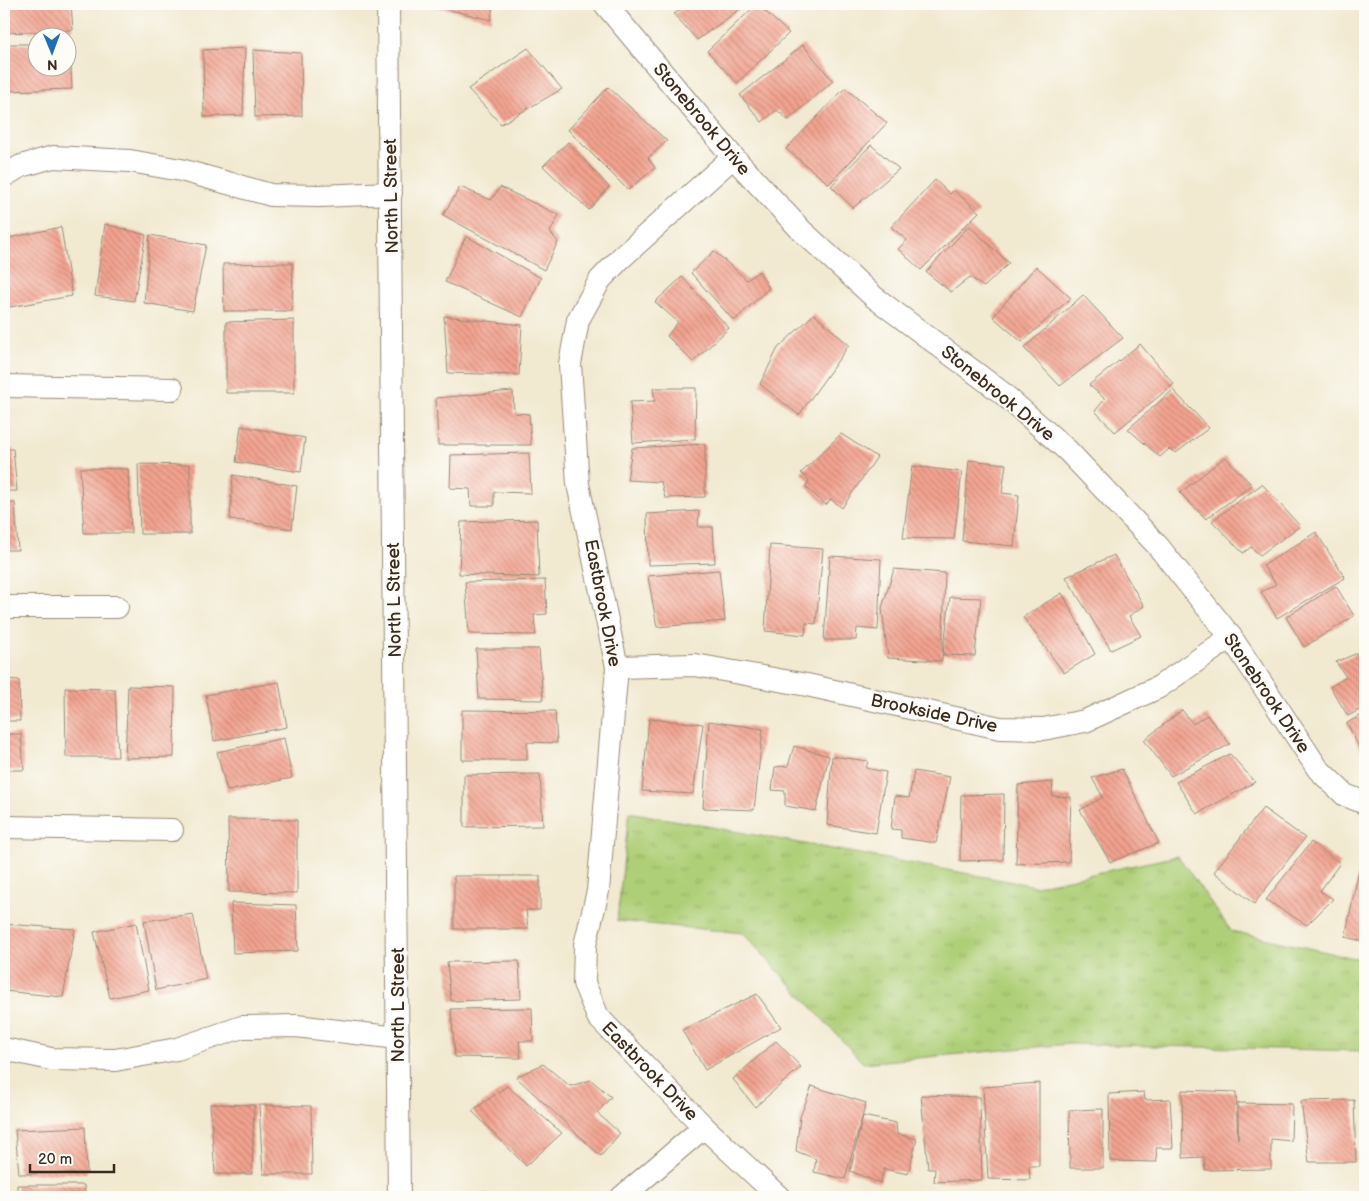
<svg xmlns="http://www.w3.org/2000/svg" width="1369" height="1201" font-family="'Balsamiq Sans',sans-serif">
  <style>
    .park { fill: url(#park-tufts); stroke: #747c4a }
    .building { fill: url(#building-back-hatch) }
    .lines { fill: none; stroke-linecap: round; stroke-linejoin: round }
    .minor-casing { stroke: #968a77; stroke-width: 24 }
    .minor { stroke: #fff; stroke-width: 22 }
    .labels { text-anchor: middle; stroke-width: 4; stroke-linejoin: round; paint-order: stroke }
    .street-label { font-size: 18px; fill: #3b2a1e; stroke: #fdfcf7 }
  </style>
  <defs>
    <pattern id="park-tufts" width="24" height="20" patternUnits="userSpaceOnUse" patternTransform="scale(1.25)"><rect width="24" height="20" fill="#aecf77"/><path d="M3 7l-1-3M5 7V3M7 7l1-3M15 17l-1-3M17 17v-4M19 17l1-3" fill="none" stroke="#97b266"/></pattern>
    <pattern id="building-back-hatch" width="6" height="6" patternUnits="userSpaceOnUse" patternTransform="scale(1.25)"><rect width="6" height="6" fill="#f3a390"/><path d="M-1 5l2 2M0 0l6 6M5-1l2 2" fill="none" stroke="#c68575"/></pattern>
  </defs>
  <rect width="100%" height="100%" fill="#fdfcf7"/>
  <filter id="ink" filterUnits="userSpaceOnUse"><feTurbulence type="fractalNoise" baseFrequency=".02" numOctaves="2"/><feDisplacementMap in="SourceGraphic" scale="10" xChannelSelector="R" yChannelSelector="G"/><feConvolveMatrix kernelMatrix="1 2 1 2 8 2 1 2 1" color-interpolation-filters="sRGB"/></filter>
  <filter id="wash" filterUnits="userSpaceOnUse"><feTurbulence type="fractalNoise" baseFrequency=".0096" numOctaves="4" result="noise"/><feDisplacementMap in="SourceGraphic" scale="20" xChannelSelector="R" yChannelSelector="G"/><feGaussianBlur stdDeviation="1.12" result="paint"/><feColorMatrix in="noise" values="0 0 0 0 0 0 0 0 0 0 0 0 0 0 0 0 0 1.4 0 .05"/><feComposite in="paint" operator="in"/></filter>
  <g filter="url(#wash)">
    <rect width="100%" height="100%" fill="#f1e9d0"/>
    <polygon class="park" points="629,812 1035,886 1178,856 1231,931 1354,958 1365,956 1365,1051 1069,1044 863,1063 743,933 617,921"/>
    <g id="blocks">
      <g class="building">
        <polygon points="4,4 71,4 73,30 5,33"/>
        <polygon points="434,4 493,4 491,20 434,6"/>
        <polygon points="684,4 747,4 697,40 674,14 686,6"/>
        <polygon points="757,4 789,33 737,83 707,51"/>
        <polygon points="4,44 38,44 38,68 68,68 68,44 70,44 72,89 4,91"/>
        <polygon points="803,45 833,81 788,120 777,110 762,122 740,95"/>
        <polygon points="245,48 243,115 204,117 203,50"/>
        <polygon points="528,48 562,89 501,124 468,89"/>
        <polygon points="253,50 301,53 302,116 255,117"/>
        <polygon points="608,87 667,141 648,158 655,168 628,190 568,130"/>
        <polygon points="845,88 887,123 829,184 786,149"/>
        <polygon points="568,142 609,187 589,210 543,166"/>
        <polygon points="871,145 899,169 853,208 831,186"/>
        <polygon points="935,180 950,194 954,190 979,212 921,270 898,249 907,240 891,227"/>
        <polygon points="460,187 491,200 500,187 559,215 550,232 558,242 544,270 443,215"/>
        <polygon points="105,224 146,235 134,301 95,296"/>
        <polygon points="969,226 1009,263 984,287 970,277 951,292 926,272"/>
        <polygon points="61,227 72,296 4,308 4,239"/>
        <polygon points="150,235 206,245 193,311 144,303"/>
        <polygon points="466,236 541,278 522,317 445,282"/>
        <polygon points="714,251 747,280 759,271 769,288 734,321 691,273"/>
        <polygon points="293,263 292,311 224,311 223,264"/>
        <polygon points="1036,266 1071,298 1022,342 993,317"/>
        <polygon points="682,277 729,328 693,362 667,336 678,322 655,302"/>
        <polygon points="1083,295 1123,338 1060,386 1024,348"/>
        <polygon points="814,314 849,345 799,415 760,384 778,348"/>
        <polygon points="444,316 522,325 519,375 448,373"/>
        <polygon points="294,320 294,393 226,393 226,322"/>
        <polygon points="1140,344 1174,384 1115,432 1095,411 1105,399 1089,385"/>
        <polygon points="653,388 696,388 695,439 633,443 630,402 655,401"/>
        <polygon points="1173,390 1209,428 1176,453 1169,449 1160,457 1128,429"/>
        <polygon points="513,391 514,413 529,414 531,445 438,445 436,398"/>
        <polygon points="241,426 305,438 301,472 236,462"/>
        <polygon points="841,434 877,457 842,508 831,499 826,505 806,487 809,480 801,473"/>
        <polygon points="705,444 705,497 665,498 661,482 627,480 632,448"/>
        <polygon points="4,449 13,449 17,491 4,491"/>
        <polygon points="529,453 531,493 494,492 494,506 471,506 470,489 450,488 451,455"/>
        <polygon points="1225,457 1252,485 1206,519 1180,493"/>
        <polygon points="969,460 1006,464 1002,493 1019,495 1014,546 962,541"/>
        <polygon points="138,464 190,465 190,534 140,534"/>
        <polygon points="912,466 962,472 954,539 903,538"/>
        <polygon points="80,468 128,469 131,533 84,533"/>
        <polygon points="233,475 297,486 292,529 230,519"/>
        <polygon points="1262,484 1300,526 1260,555 1251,547 1243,553 1212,521"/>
        <polygon points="4,503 15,503 18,550 4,550"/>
        <polygon points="699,511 698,527 713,527 715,563 648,565 647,514"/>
        <polygon points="537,520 539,577 459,574 461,522"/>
        <polygon points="1316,532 1345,578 1277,618 1261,592 1276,584 1263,566"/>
        <polygon points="770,545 823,549 816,624 806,623 805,635 765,631"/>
        <polygon points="1114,555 1144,606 1129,616 1141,636 1111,650 1066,577"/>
        <polygon points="830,556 881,559 878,630 857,628 856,640 824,640"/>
        <polygon points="894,569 945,573 942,661 888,658 882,608"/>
        <polygon points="719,570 725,621 657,627 648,576"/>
        <polygon points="545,580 547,614 534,615 536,635 469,634 465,582"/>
        <polygon points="1336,586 1354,616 1304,647 1286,617"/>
        <polygon points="1062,593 1095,654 1064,673 1023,617"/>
        <polygon points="950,597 981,598 975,656 943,655"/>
        <polygon points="476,649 539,649 543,700 479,699"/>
        <polygon points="1365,650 1365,707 1348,716 1330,687 1346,677 1336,662"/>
        <polygon points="4,679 19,680 20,721 4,721"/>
        <polygon points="279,682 287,727 214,741 206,695"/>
        <polygon points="128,686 175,687 174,757 125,758"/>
        <polygon points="65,688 115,689 118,757 66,757"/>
        <polygon points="462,710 555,711 557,743 527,742 527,760 462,760"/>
        <polygon points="1182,710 1193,724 1207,715 1230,744 1171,776 1144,740"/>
        <polygon points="1365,713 1365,759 1347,723"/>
        <polygon points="649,719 703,724 693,794 642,791"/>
        <polygon points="709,721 763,729 754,810 703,808"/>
        <polygon points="4,734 21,734 24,770 4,770"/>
        <polygon points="284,738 292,778 227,791 217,752"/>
        <polygon points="794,746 829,756 816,811 785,806 785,791 772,790 775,767 788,766"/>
        <polygon points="1230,754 1255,782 1197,814 1176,782"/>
        <polygon points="832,756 868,761 866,768 886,772 876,833 827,825"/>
        <polygon points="1122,769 1159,843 1110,862 1080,810 1103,797 1092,778"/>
        <polygon points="914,771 950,777 936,843 901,838 901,830 891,829 895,796 909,798"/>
        <polygon points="540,774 543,826 464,827 464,775"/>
        <polygon points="1053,782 1052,796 1071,797 1069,862 1016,864 1018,785"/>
        <polygon points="1004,794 1003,860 960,861 961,795"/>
        <polygon points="1263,808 1305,838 1254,904 1214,872"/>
        <polygon points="228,819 297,820 297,893 229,892"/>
        <polygon points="1311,842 1340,863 1320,891 1333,899 1307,925 1266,900"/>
        <polygon points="1359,870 1365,871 1365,942 1345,937"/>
        <polygon points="454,876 540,876 540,910 526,910 528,929 454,929"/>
        <polygon points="231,903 296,905 298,951 233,953"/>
        <polygon points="193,914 206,979 156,990 144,921"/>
        <polygon points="136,923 149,990 110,998 94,932"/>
        <polygon points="4,924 75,929 63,997 4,991"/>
        <polygon points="519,961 521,999 451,1001 447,962"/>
        <polygon points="757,994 781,1027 705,1070 682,1030"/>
        <polygon points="532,1008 533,1041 519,1041 521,1058 455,1057 451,1009"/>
        <polygon points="776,1041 801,1067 755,1107 733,1079"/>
        <polygon points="543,1064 570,1086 591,1080 611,1097 597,1113 620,1133 601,1156 516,1077"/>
        <polygon points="1039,1083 1039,1166 1029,1166 1030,1180 988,1179 983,1087"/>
        <polygon points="507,1086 562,1133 526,1166 472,1111"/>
        <polygon points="812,1086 866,1103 845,1179 814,1172 816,1159 796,1151 800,1117"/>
        <polygon points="1182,1090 1236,1092 1238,1139 1238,1103 1292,1104 1291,1141 1271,1139 1271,1169 1205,1170 1204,1157 1183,1158"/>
        <polygon points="1144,1092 1145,1100 1170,1099 1173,1148 1156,1148 1157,1162 1110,1161 1109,1094"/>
        <polygon points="921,1095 980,1097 982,1180 934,1182 935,1169 928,1169"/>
        <polygon points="1354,1100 1356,1162 1309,1162 1301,1101"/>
        <polygon points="210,1104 254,1105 252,1174 215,1174"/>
        <polygon points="259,1105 311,1106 312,1174 263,1174"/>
        <polygon points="1103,1109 1103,1168 1070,1168 1069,1110"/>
        <polygon points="863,1116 896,1123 897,1134 917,1139 908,1174 884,1169 880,1183 850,1171"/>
        <polygon points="85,1127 87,1173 19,1174 15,1130"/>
        <polygon points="17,1185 84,1185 85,1197 17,1197"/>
        <polygon points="487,1193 488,1197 469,1197 469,1196"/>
      </g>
    </g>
  </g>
  <g filter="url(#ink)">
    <use href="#blocks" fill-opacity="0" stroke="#968a77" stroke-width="1"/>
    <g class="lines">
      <g class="minor-casing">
        <g id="minor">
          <polyline points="388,4 399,1197"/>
          <polyline points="605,4 733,157 801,230 874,297 1001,392 1067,450 1157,545 1231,637 1318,769 1345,795 1365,803"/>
          <polyline points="733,157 621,258 600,280 578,320 570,364 578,484 617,667 598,891 585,945 584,983 598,1017 704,1127 779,1197"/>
          <polyline points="4,176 21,166 53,157 130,161 181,170 271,195 320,196 391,193"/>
          <polyline points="4,386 172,389"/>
          <polyline points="4,607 117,607"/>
          <polyline points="617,667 695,665 807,685 1000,728 1043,729 1085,721 1159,687 1231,637"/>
          <polyline points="4,827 172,830"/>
          <polyline points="4,1049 51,1059 115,1060 177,1049 242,1027 296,1026 398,1038"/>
          <polyline points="622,1197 704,1127"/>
        </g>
      </g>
      <use href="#minor" class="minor"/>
    </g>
  </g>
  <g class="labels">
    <g class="street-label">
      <text transform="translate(702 119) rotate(50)" y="6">Stonebrook Drive</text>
      <text transform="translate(391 196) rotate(-91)" y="6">North L Street</text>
      <text transform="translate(998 393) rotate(39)" y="6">Stonebrook Drive</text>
      <text transform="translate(394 600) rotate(-91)" y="6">North L Street</text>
      <text transform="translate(603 603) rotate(79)" y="6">Eastbrook Drive</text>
      <text transform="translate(1267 693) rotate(56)" y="6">Stonebrook Drive</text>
      <text transform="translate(934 713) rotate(12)" y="6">Brookside Drive</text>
      <text transform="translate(398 1005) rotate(-90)" y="6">North L Street</text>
      <text transform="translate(650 1071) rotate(46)" y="6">Eastbrook Drive</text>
    </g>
  </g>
  <rect width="1369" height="1201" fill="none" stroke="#fdfcf7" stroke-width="20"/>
  <g transform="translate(52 52) rotate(179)"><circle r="24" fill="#fdfcf7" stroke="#afa8a0"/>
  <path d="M0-4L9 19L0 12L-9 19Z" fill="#1f6fb2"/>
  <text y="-8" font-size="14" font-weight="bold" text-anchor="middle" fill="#3b2a1e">N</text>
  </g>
  <path d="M30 1164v8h84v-8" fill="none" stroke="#3b2a1e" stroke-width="2.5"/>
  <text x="38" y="1164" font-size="15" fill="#3b2a1e" stroke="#fdfcf7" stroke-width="4" paint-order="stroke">20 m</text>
</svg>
